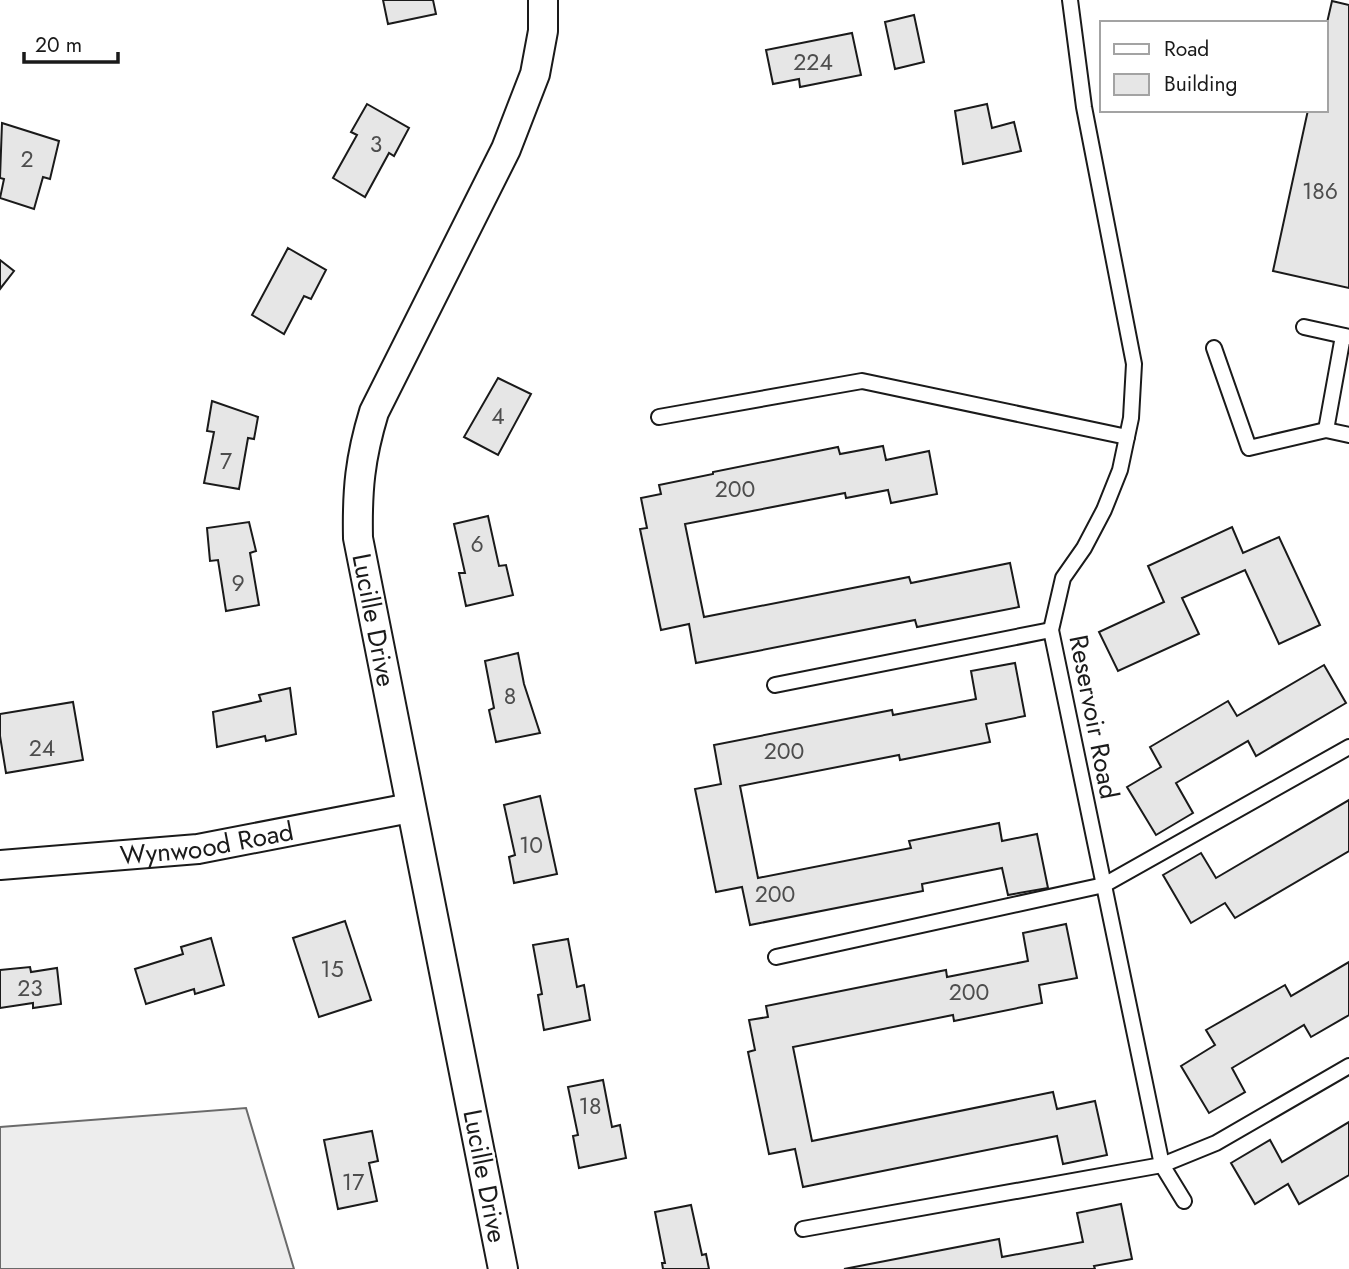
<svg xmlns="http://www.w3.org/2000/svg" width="1349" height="1269" font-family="Jost,sans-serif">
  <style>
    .built { fill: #ededed; stroke: #6a6a6a; stroke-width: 2 }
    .building { fill: #e6e6e6; stroke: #1a1a1a; stroke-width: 2 }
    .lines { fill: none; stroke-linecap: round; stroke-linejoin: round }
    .lane-casing { stroke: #1a1a1a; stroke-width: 18 }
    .street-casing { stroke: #1a1a1a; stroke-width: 32 }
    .lane { stroke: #fff; stroke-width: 14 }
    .street { stroke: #fff; stroke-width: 28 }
    .labels { text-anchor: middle; stroke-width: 5; stroke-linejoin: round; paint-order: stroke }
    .number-label { font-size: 23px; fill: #4d4d4d }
    .street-label { font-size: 26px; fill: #1a1a1a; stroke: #fff }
  </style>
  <rect width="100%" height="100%" fill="#fff"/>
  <polygon class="built" points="246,1108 294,1269 0,1269 0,1127"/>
  <g class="building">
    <polygon points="383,0 433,0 436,14 388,24"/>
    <polygon points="1332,1 1349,5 1349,288 1273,271 1308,110 1326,110 1326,27"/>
    <polygon points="914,15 924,62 895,69 885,22"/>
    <polygon points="852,33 861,75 800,87 799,79 773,84 766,50"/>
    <polygon points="367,104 409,128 394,156 389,153 365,197 333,178 357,135 351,132"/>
    <polygon points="987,104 992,128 1014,122 1021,151 963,164 955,111"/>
    <polygon points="2,123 59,141 50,179 43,177 34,209 0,198 4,179 0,178"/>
    <polygon points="288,248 326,270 311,299 304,296 284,334 252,315"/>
    <polygon points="0,260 14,271 0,289"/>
    <polygon points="498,378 531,394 498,455 464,437"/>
    <polygon points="212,401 258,417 254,439 248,438 239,489 204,483 214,432 207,431"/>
    <polygon points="883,446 886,460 929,451 937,494 891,503 888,490 846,498 845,493 685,524 704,617 909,577 911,583 1010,563 1019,607 917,627 915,620 696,663 689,624 661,630 640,529 647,528 641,498 661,494 659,485 713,474 713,472 838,447 840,454"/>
    <polygon points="488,516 499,566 506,565 513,595 466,606 459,573 465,573 454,524"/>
    <polygon points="249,522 256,551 250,553 259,605 226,611 218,560 210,561 207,528"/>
    <polygon points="1232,527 1243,553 1279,537 1320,625 1279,644 1245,570 1182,598 1199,634 1118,671 1099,632 1164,602 1148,566"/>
    <polygon points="518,653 524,684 540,733 496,742 489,710 494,708 485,661"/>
    <polygon points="1015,663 1025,716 986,724 990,742 900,760 899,755 740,786 758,878 911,848 909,841 999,823 1002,841 1037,834 1048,888 1008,895 1002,868 922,884 923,891 750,925 742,887 716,892 695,789 721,784 714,745 892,710 893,715 976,699 971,671"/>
    <polygon points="1324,665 1346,703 1256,756 1248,741 1176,783 1193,813 1156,835 1127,787 1161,767 1150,747 1228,701 1237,716"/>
    <polygon points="290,688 296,734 266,741 265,736 217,747 213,712 261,701 259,695"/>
    <polygon points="73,702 83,760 6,773 0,736 0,714"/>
    <polygon points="540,796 557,874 514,883 509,857 515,855 504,805"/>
    <polygon points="1349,800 1349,851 1235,918 1225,903 1191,923 1163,875 1201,853 1216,878"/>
    <polygon points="345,921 371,1000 319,1017 293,938"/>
    <polygon points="1066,924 1077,978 1039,985 1042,1003 954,1021 953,1015 793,1047 812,1141 1053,1092 1057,1109 1095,1101 1107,1155 1063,1164 1057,1136 803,1187 795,1149 769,1154 748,1052 755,1050 749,1020 768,1017 766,1006 946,970 947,977 1028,961 1023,933"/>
    <polygon points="211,938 224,985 195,994 194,989 146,1004 135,969 183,954 181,947"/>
    <polygon points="568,939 577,987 584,985 590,1020 544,1030 538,995 542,994 533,945"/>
    <polygon points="1349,962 1349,1015 1311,1037 1304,1025 1232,1068 1245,1092 1209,1113 1181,1066 1215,1045 1206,1030 1285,985 1291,996"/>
    <polygon points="30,967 31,972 57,968 61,1004 33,1008 33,1003 0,1008 0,970"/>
    <polygon points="603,1080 612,1127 620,1125 626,1158 579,1168 573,1136 578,1135 568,1087"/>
    <polygon points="1349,1122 1349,1175 1299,1204 1288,1184 1255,1204 1231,1163 1270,1140 1282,1162"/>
    <polygon points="372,1131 378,1161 369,1163 377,1201 338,1209 324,1140"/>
    <polygon points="1121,1204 1132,1259 1094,1266 1095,1269 844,1269 999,1239 1002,1257 1083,1242 1077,1213"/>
    <polygon points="691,1205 702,1255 706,1254 709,1269 663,1269 662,1263 665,1263 655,1212"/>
  </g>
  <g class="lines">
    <g class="lane-casing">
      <g id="lane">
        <polyline points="1070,0 1084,107 1134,364 1131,418 1120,470 1104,510 1084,548 1063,578 1051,630 1162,1165 1184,1201"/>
        <polyline points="1304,327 1349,337"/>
        <polyline points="1214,348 1249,448 1326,430 1349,435"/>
        <polyline points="659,417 862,381 1127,437"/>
        <polyline points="1326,430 1343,336"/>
        <polyline points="775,685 1051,630"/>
        <polyline points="776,957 1104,885 1349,747"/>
        <polyline points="803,1229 1162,1165 1216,1143 1349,1066"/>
      </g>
    </g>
    <g class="street-casing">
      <g id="street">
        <path id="s1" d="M 0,865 L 198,849 L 410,808"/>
        <path d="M 503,1269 L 358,538 C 357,490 360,458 374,412 L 506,149 L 535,74 L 543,31 L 543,0"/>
      </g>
    </g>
    <use href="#lane" class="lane"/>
    <use href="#street" class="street"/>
  </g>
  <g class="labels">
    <g class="number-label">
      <text x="813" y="70">224</text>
      <text x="376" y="152">3</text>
      <text x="27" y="167">2</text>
      <text x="1320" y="199">186</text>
      <text x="498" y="424">4</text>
      <text x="226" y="469">7</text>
      <text x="735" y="497">200</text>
      <text x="477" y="552">6</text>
      <text x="238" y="591">9</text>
      <text x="510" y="704">8</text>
      <text x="42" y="756">24</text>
      <text x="784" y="759">200</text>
      <text x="531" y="853">10</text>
      <text x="775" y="902">200</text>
      <text x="332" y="977">15</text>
      <text x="30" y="996">23</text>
      <text x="969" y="1000">200</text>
      <text x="590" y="1114">18</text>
      <text x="353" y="1190">17</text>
    </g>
    <g class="street-label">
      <text transform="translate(374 620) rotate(79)" y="9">Lucille Drive</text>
      <text transform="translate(1094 717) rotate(79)" y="9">Reservoir Road</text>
      <text dy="9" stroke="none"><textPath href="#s1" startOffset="208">Wynwood Road</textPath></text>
      <text transform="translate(485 1176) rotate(79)" y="9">Lucille Drive</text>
    </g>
  </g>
  <rect x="1100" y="21" width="228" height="91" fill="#ffffff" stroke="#a3a3a3" stroke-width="2"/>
  <rect x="1114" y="44" width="35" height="10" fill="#ffffff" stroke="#a3a3a3" stroke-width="2"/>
  <text x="1164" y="56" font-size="21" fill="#1a1a1a">Road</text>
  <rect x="1114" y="74" width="35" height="21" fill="#e6e6e6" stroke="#a3a3a3" stroke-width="2"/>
  <text x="1164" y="91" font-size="21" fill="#1a1a1a">Building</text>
  <path d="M24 52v10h94v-10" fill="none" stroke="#1a1a1a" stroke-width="3.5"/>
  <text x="35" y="52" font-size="21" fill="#1a1a1a" stroke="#ffffff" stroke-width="5" paint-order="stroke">20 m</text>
</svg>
